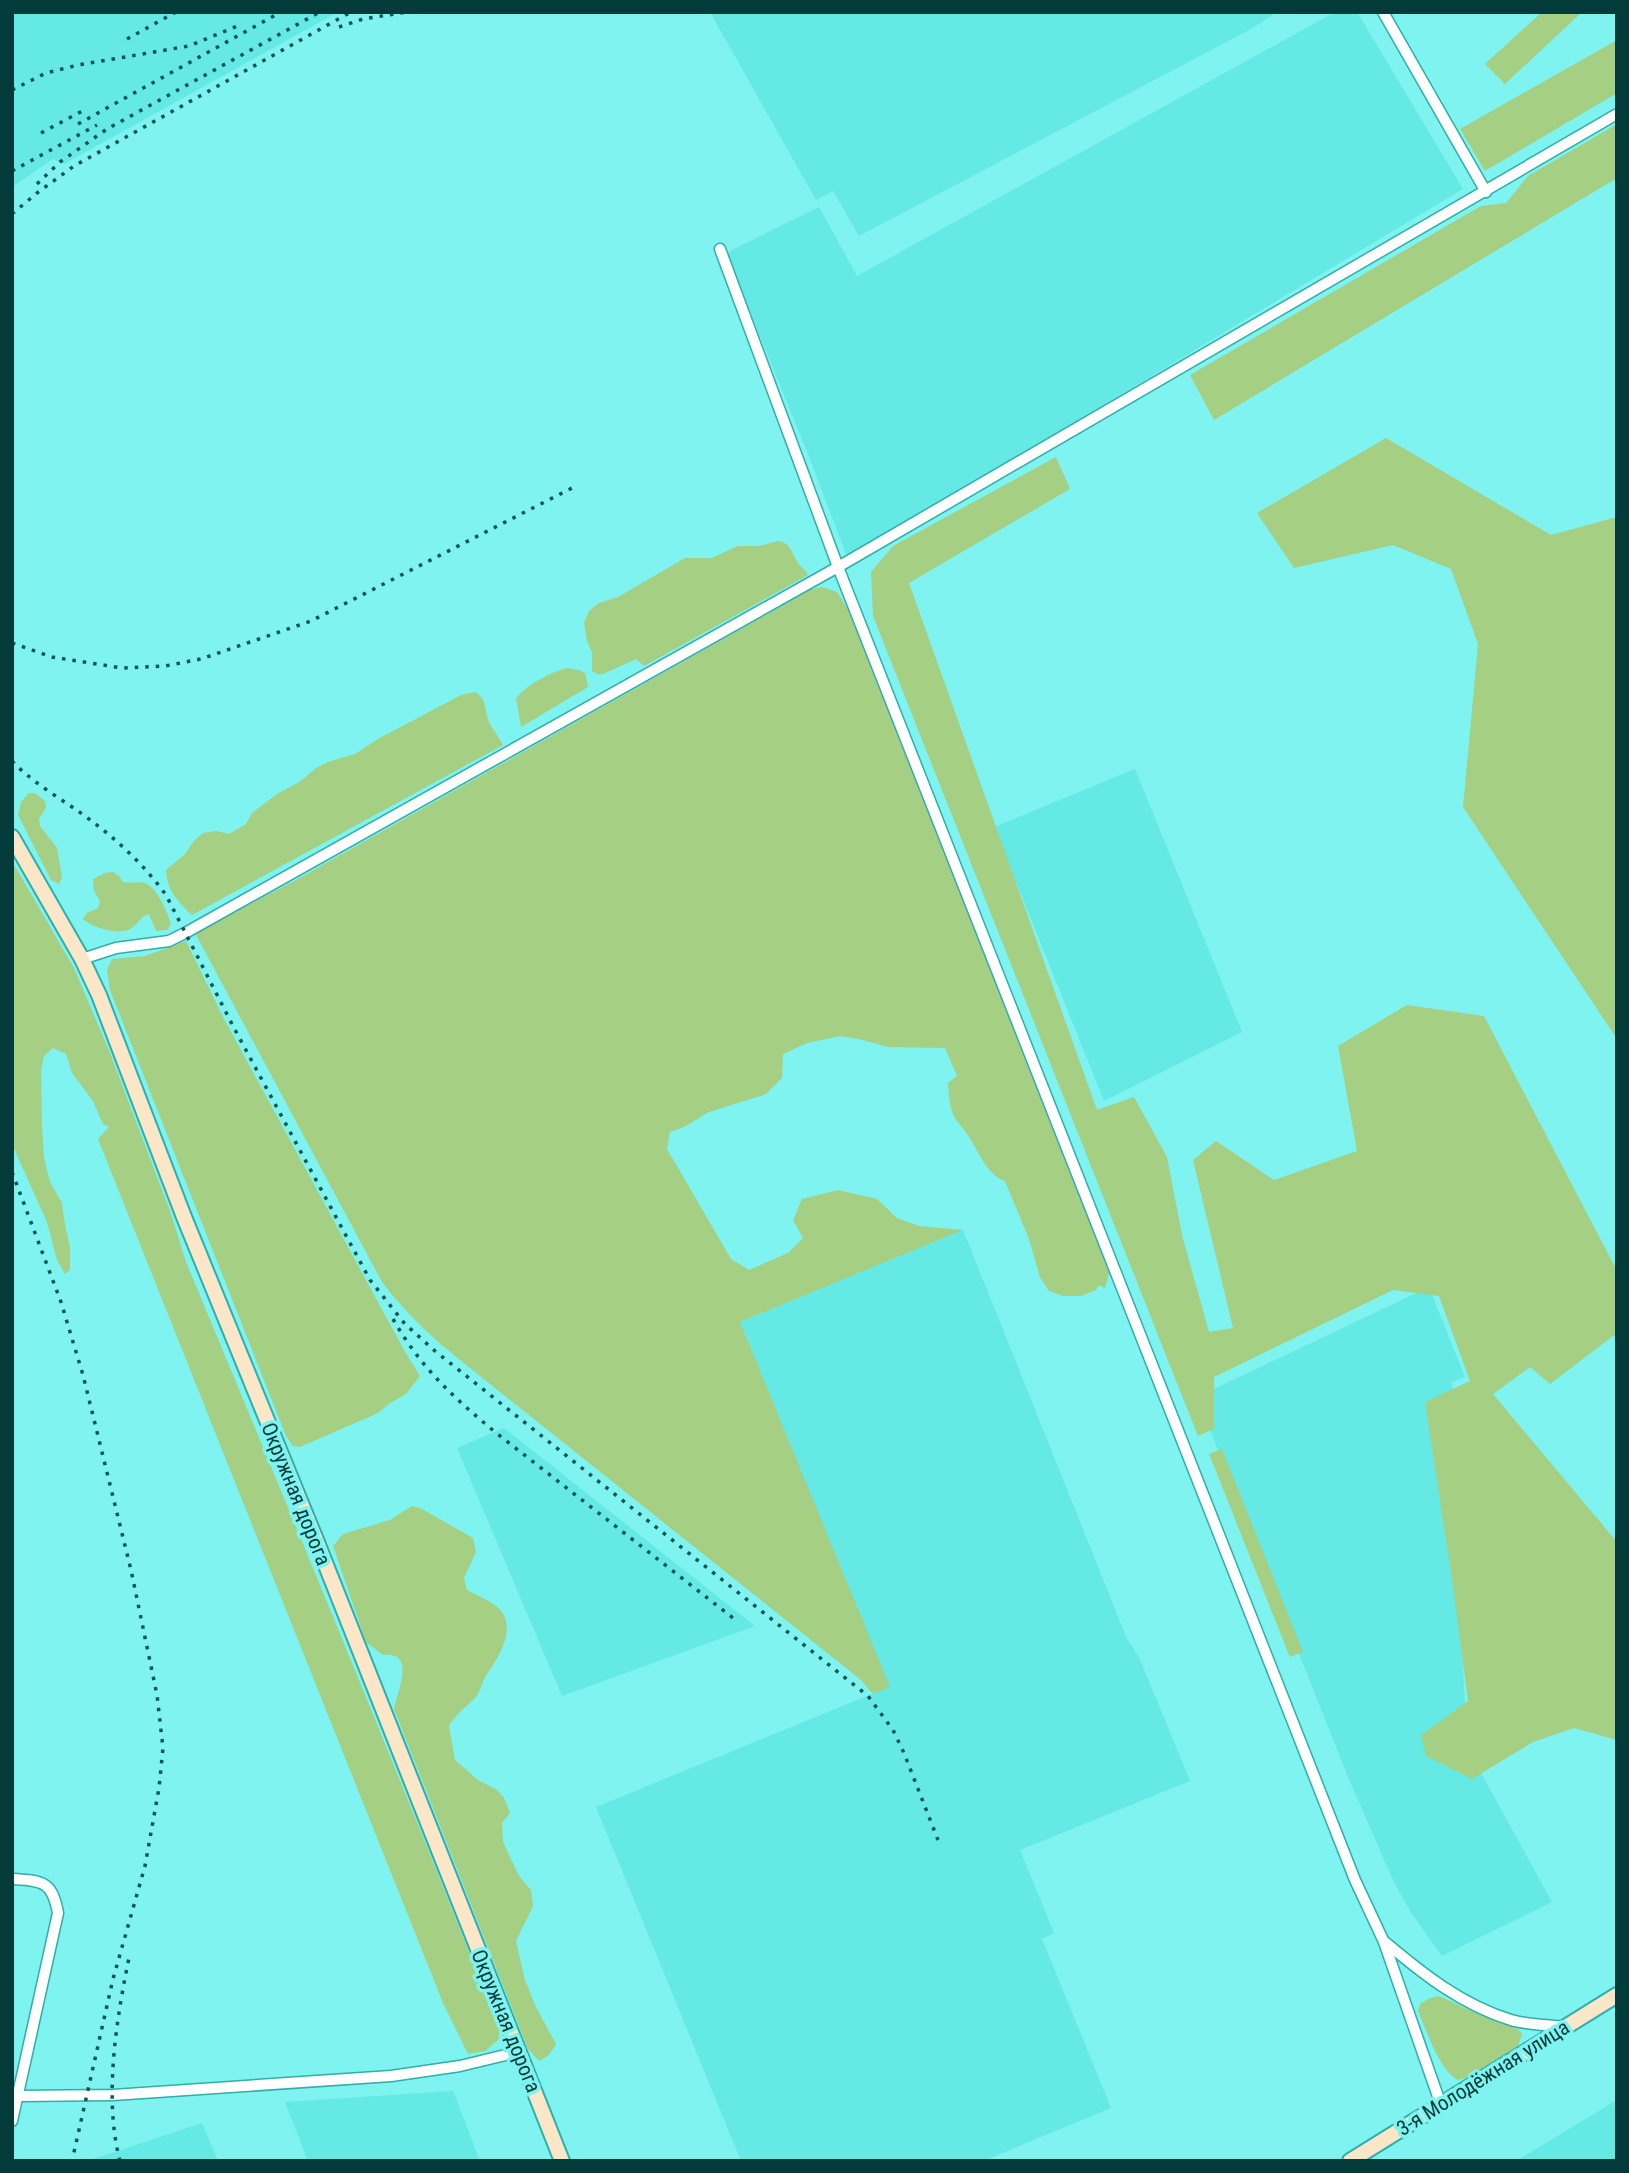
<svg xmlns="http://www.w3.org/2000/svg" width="1629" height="2173" font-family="'Roboto Condensed',sans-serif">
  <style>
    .built { fill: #64e9e5 }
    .green { fill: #a5cf83 }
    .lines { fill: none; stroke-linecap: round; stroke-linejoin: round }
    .minor-casing { stroke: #2faeab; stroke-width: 13 }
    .secondary-casing { stroke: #2faeab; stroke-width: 18 }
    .minor { stroke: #fff; stroke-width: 10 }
    .secondary { stroke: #fce6c8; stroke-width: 14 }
    .rail { stroke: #145653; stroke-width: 3.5; stroke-dasharray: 3.5 7; stroke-linecap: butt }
    .labels { text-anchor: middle; stroke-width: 7; stroke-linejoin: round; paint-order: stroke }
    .street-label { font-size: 21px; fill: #023b39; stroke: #7ef3ef }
  </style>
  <rect width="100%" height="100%" fill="#7ef3ef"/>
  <g class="built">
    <polygon points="12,12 338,12 64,164 53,159 12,187"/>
    <polygon points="710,12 1277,12 1251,29 859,236 833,191 816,200"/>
    <polygon points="1335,12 1357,12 1463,189 880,539 859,550 846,554 810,459 726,253 819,207 857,276"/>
    <polygon points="1135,769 1242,1032 1104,1101 994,827"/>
    <polygon points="963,1230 1127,1639 1139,1657 1190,1781 1020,1850 1054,1933 1042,1939 1111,2108 983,2161 741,2161 596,1807 889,1687 740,1322"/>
    <polygon points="1429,1287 1465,1377 1452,1382 1452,1455 1465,1707 1475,1705 1482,1775 1552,1902 1442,1956 1410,1911 1393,1880 1348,1777 1197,1397"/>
    <polygon points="504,1428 755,1626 562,1696 457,1448"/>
    <polygon points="453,2091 480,2161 308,2161 285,2102"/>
    <polygon points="1617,2100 1617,2161 1516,2161"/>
    <polygon points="202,2123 218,2161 89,2160 118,2151"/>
  </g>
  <g class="green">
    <polygon points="1542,12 1582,12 1505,84 1485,64"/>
    <polygon points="1617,40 1617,93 1485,171 1460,129"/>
    <polygon points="1617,124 1617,178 1214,420 1190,375 1481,206 1506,203 1528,176"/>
    <polygon points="1386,438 1551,535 1617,517 1617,1039 1463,807 1478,644 1451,569 1393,545 1294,568 1257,513"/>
    <polygon points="1056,457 1070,489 909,583 1097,1110 1134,1097 1167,1157 1182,1235 1209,1332 1233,1328 1193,1160 1216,1141 1274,1180 1357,1151 1338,1046 1407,1005 1484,1016 1617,1271 1617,1333 1550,1384 1530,1367 1493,1394 1617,1542 1617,1740 1574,1728 1533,1742 1472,1779 1426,1756 1421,1735 1468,1701 1453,1586 1425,1402 1470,1381 1439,1296 1393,1290 1214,1377 1214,1429 1198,1436 873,616 871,572 893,546"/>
    <path d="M 778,541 C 791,543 791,552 797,561 C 800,567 805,569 808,575 L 644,666 L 636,659 L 603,674 L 597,674 L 592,671 L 592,652 L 587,641 L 584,623 L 589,611 L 599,603 L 618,597 L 685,558 L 712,558 L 738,546 L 759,546 Z"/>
    <path d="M 822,587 L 837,592 L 854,619 L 1106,1260 L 1109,1273 L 1105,1288 L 1099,1285 L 1096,1290 L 1081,1296 L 1063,1296 L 1049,1291 L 1040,1277 L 1029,1239 L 1005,1181 C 986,1175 978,1149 967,1134 C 963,1128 957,1122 954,1116 C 949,1106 949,1094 948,1083 L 957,1076 L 945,1048 L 888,1047 L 859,1039 L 840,1036 L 807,1043 L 783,1054 L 782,1078 L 766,1094 L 709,1112 L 684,1127 L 670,1132 L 667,1149 L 731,1259 L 749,1270 L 788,1253 L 803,1238 L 793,1220 L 802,1199 L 838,1190 L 877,1199 L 897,1218 L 919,1226 L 963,1230 L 740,1322 L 890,1687 L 873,1694 L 861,1680 L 460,1360 C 429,1335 406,1313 382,1282 L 195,933 L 296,880 L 812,589 Z"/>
    <path d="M 567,668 L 579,670 L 585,673 L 588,687 L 521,727 L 516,698 C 528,684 549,673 567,668 Z"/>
    <path d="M 475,692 C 488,699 484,713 490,724 C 494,731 499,738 503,745 L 192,915 C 178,902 167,890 166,870 L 186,853 L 193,842 L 203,833 L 216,831 L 229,834 L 246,824 L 252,813 L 277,794 L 301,781 L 316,768 L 328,762 L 355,754 L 378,739 L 461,695 Z"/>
    <polygon points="29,793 35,793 45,801 46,807 39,819 40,826 57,848 62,878 59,884 51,880 18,815 21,802"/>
    <path d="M 12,861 L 74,968 L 110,1053 L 170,1211 L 186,1262 C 292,1517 398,1771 499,2028 L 499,2039 L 485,2051 L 468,2054 L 443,2003 L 98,1139 L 109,1127 L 103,1124 L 93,1101 L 72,1073 L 66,1054 L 53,1048 L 44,1056 L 41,1070 L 42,1125 L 44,1158 L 50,1182 L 62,1203 L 65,1225 L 70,1247 L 70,1270 L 65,1274 L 57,1260 L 47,1222 L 12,1144 Z"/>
    <path d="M 113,872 L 119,876 L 123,882 C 131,884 140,880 147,884 C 157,889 168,913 171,924 L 167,930 L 156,931 L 149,914 C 140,916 139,923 132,928 C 121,936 92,928 83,919 L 87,913 L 98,908 L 100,901 L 94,891 L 93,879 L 105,873 Z"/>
    <polygon points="186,941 223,1017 404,1350 420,1376 406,1394 390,1403 378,1413 300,1447 293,1446 286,1436 110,990 107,970 112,959 145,956"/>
    <polygon points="1222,1449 1303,1652 1290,1657 1209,1454"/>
    <path d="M 412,1506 L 420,1508 L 473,1538 L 476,1552 L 464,1578 L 467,1590 C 476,1595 487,1599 496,1606 C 519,1624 500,1656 487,1674 C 482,1681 481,1692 475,1698 C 465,1708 456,1714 449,1726 L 455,1760 L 478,1780 L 497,1790 L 504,1798 L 510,1813 L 502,1823 L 503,1842 L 519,1876 L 531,1890 L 533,1906 L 516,1941 L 525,1980 L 536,2007 L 556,2044 L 549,2055 L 539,2061 L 528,2049 L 394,1709 C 397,1692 417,1651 383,1655 L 366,1642 L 333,1546 L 343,1534 L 390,1520 Z"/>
    <path d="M 1439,1996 L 1482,2016 L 1518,2029 L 1522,2034 L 1518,2046 L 1471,2076 L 1458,2080 C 1439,2070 1427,2031 1418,2011 L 1420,2004 L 1430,1998 Z"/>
  </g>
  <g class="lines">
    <g class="minor-casing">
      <g id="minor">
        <polyline points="1383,12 1486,192"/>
        <polyline points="720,249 838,567 1355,1880 1384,1942 1441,2105"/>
        <polyline points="82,959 116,948 169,941 187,932 838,567 1617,114"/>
        <path d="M 12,1879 C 43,1881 52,1881 58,1913 L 12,2121"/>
        <path d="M 1385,1942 C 1423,1974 1462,2005 1511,2020 C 1528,2025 1548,2025 1566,2027"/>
        <polyline points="18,2096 113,2095 391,2076 460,2066 518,2052"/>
      </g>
    </g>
    <g class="secondary-casing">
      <g id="secondary">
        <polyline points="12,837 82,959 99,995 184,1217 316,1540 562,2161"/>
        <polyline points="1350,2161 1617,1995"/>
      </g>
    </g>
    <use href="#minor" class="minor"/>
    <use href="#secondary" class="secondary"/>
    <g class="rail">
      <polyline points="339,27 363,19 407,12"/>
      <polyline points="127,39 176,12"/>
      <polyline points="12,90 46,73 78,65 189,46 240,25"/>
      <polyline points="78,124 281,12"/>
      <polyline points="41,133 86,109"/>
      <polyline points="12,171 97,125"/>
      <polyline points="37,184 60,162 107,129 320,12"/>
      <polyline points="12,214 37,193 74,166 351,12"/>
      <polyline points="12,643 52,657 122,668 165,666 201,659 311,621 574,487"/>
      <path d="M 12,761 C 31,781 56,796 78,811 C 112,835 142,862 166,895 L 234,1028 L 370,1280 L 405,1324 L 435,1351 L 868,1696 L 893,1730 L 904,1753 L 938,1840"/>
      <polyline points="12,1172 61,1302 83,1375 131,1570 157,1695 163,1748 159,1788 145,1866 113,1979 72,2161"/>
      <path d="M 393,1319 C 421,1368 453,1397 495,1432 L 733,1618"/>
      <path d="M 120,2161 C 103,2098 117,2015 130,1953"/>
    </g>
  </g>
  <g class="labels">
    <g class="street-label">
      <text transform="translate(296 1494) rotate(68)" y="7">Окружная дорога</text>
      <text transform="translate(506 2021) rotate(68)" y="7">Окружная дорога</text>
      <text transform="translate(1483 2078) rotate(-32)" y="7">3-я Молодёжная улица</text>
    </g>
  </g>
  <rect width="1629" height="2173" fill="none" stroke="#023b39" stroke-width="28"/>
</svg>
